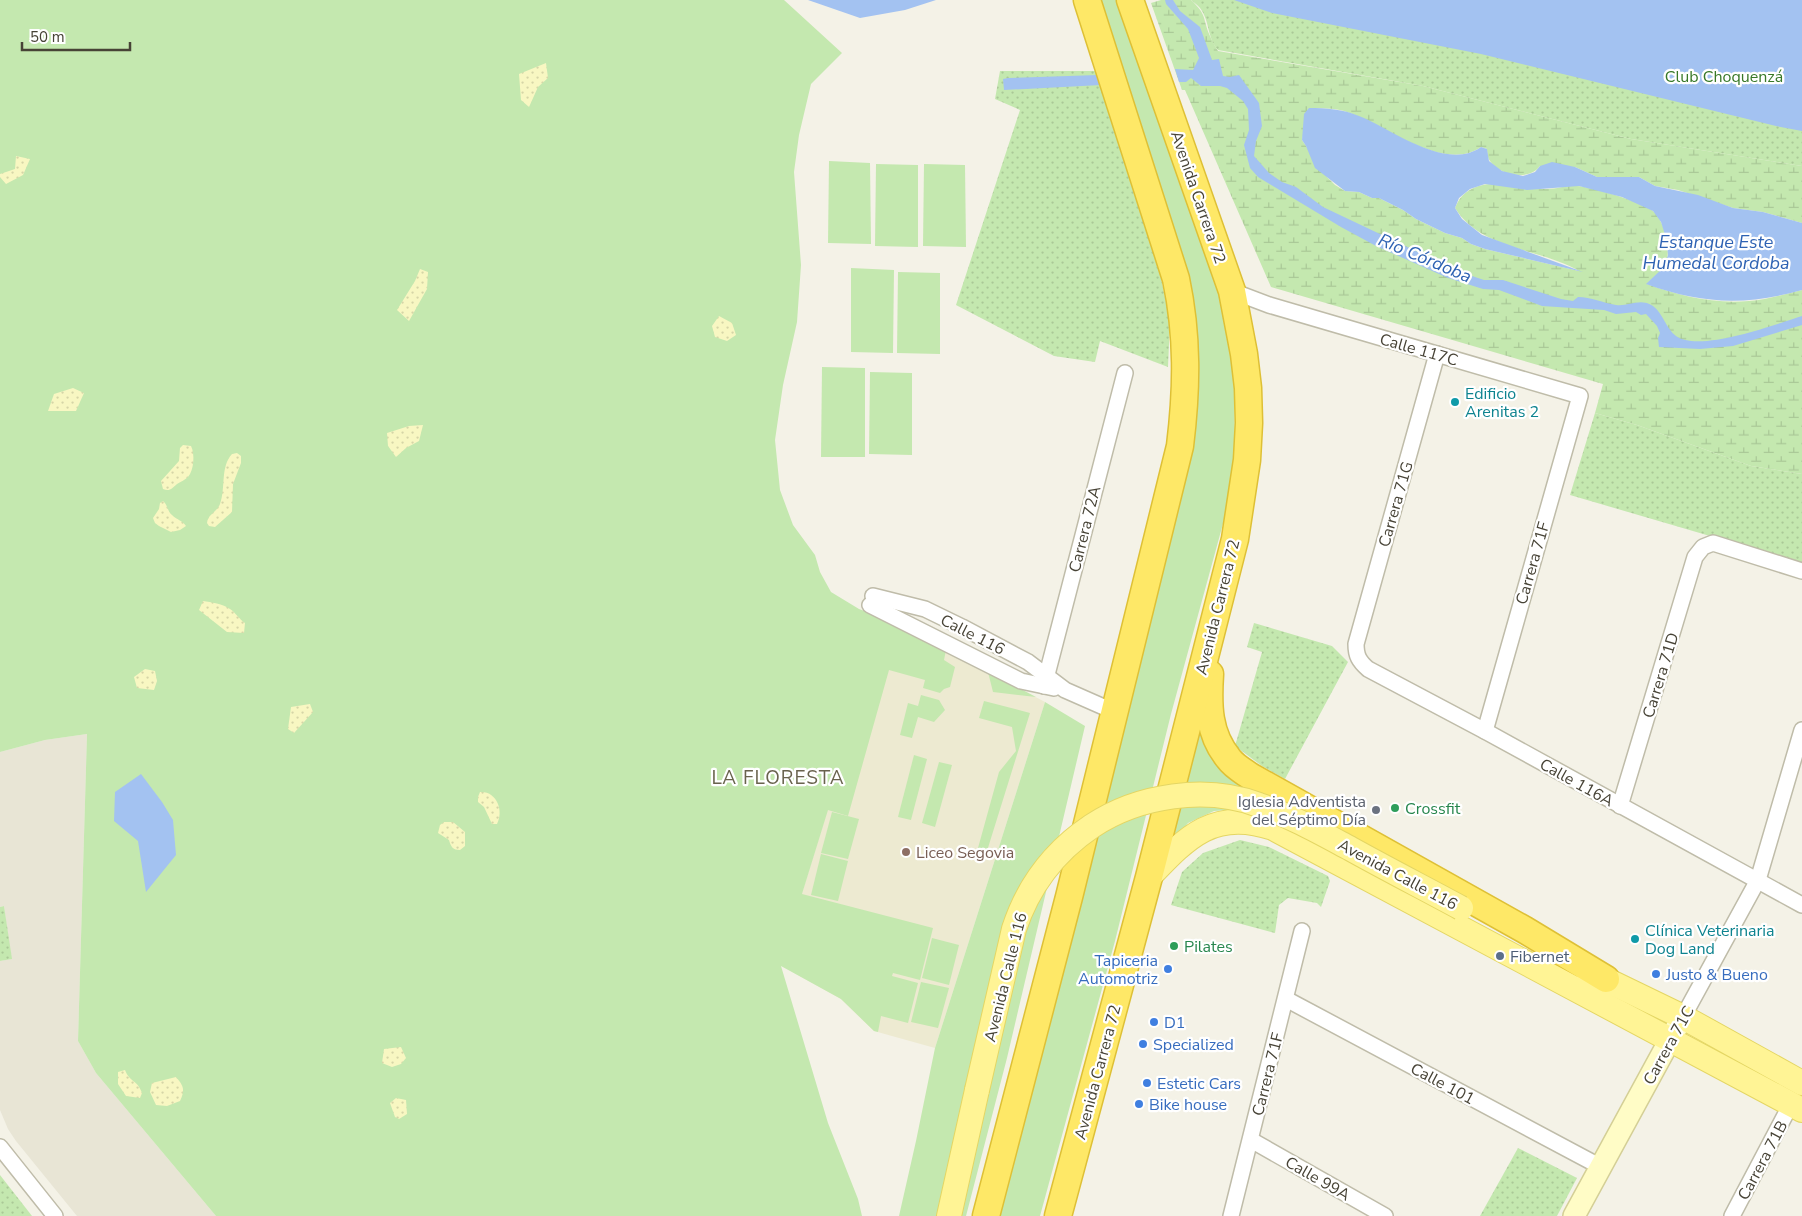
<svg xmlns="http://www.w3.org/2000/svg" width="1802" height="1216" font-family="'Nunito Sans',sans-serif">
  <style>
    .residential { fill: #e8e5d5 }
    .education { fill: #edead1 }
    .green { fill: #c4e8af }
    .wetland { fill: url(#wetland-marsh) }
    .sand { fill: url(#sand-dots) }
    .park { fill: url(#park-dots) }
    .water { fill: #a3c2f1 }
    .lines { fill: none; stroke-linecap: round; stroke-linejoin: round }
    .street-casing { stroke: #bfbca9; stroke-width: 18 }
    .secondary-casing { stroke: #d4cf96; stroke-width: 24 }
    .primary-casing { stroke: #e4d664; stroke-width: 26 }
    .highway-casing { stroke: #dec036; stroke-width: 29 }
    .street { stroke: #fff; stroke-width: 15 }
    .secondary { stroke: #fffcc6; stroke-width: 21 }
    .primary { stroke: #fff495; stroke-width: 24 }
    .highway { stroke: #fee867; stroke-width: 26 }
    .primary-bridge-casing { stroke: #e4d664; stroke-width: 26; stroke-linecap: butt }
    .primary-bridge { stroke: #fff495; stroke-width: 24 }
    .culture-dot { fill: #0f9aa8; stroke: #fff; stroke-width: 2 }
    .leisure-dot { fill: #2e9e5b; stroke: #fff; stroke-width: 2 }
    .worship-dot { fill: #6b7280; stroke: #fff; stroke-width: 2 }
    .education-dot { fill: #8d6e63; stroke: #fff; stroke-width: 2 }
    .service-dot { fill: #5c6f8a; stroke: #fff; stroke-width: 2 }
    .shop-dot { fill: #3f7fe0; stroke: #fff; stroke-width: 2 }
    .labels { text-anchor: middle; stroke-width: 4.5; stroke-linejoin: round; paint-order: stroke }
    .park-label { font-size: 16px; fill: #387928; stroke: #fff }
    .street-label { font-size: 16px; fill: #474336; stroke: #fff }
    .culture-label { font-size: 16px; fill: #0d838f; stroke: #fff; text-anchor: start }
    .worship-label { font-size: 16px; fill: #5b616d; stroke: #fff; text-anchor: end }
    .leisure-label { font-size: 16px; fill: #27864d; stroke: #fff; text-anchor: start }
    .education-label { font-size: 16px; fill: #785e54; stroke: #fff; text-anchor: start }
    .service-label { font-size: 16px; fill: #4e5e75; stroke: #fff; text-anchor: start }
    .shop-label { font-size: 16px; fill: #366cbe; stroke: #fff; text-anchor: start }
    .water-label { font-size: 18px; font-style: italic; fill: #2e62b3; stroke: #fff }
    .quarter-label { font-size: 19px; letter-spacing: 1px; fill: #69634d; stroke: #fff }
  </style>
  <defs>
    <pattern id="wetland-marsh" width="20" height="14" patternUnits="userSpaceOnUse" patternTransform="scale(1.25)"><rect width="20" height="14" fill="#c4e8af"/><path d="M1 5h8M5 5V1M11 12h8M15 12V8" fill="none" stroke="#aac897"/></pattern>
    <pattern id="sand-dots" width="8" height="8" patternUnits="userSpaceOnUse" patternTransform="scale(1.25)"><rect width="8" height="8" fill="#f8f7c2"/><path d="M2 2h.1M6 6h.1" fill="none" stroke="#d6d5a7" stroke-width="1.8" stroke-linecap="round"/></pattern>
    <pattern id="park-dots" width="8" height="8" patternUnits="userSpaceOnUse" patternTransform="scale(1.25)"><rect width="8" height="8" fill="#c4e8af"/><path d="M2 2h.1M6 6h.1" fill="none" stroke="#aac897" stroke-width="1.8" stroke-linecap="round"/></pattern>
  </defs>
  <rect width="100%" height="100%" fill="#f4f2e7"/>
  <polygon class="residential" points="87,734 78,1041 96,1073 216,1216 77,1216 16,1141 8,1129 0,1110 0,961 11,959 4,906 0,907 0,752 45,740"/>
  <polygon class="education" points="886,619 1045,702 935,1048 874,1031 841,999 780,965"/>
  <g class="green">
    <polygon points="0,0 784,0 842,53 811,84 799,135 794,172 801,265 797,322 783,385 775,440 780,490 793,525 815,555 820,572 831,592 859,609 886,619 946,650 944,660 955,667 950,687 944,689 940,693 923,688 925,680 889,670 848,816 828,810 802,894 933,928 920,980 893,973 892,976 918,983 908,1023 881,1016 878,1032 874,1031 841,999 781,966 828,1123 858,1199 862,1216 216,1216 96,1073 78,1041 87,734 45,740 0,752"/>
    <polygon points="1101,0 1119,0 1223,296 1234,368 1235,452 1227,509 1171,714 1115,941 1040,1216 998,1216 1189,460 1154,170"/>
    <polygon points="829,161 870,163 871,244 828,243"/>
    <polygon points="876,164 918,165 918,247 875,246"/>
    <polygon points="924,164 965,165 966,247 923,246"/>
    <polygon points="851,268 894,270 893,353 851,352"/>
    <polygon points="898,272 940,273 940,354 897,353"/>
    <polygon points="822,367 865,368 865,457 821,457"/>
    <polygon points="870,372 912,373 912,455 869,454"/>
    <polygon points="988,672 1036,697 993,692"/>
    <polygon points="921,695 939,700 945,710 934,722 918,717 912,738 900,735 908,703 918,706"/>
    <polygon points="984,701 1030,713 987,851 978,848 999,772 1016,751 1012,727 979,718"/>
    <polygon points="1045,702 1085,726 1007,1058 966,1216 899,1216 916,1141 935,1048"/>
    <polygon points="1201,722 1247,785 1241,809 1214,811 1188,823 1172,843"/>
    <polygon points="914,755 927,759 911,820 898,817"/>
    <polygon points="939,762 952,765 935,827 922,823"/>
    <polygon points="832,812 859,819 848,859 821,853"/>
    <polygon points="821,854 848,861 838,901 811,895"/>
    <polygon points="932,938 959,945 949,985 922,978"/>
    <polygon points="921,982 949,988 938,1028 911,1022"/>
  </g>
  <path class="wetland" d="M 1161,0 L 1191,0 C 1208,16 1202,18 1210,36 C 1212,41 1215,46 1218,51 L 1423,86 L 1631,139 L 1802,166 L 1802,223 L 1763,212 L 1733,208 L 1678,190 L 1655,186 L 1639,177 L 1597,177 L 1575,167 L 1540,166 C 1529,181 1500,176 1490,161 C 1488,159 1487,153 1487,149 L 1481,147 C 1442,174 1382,122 1344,111 C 1333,108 1320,108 1309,108 L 1302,140 L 1327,177 L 1335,185 L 1345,191 L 1359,192 L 1372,198 L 1379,198 L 1403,210 L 1416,219 L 1445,233 L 1462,238 L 1471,244 L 1485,249 L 1579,271 C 1540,248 1481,250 1455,208 C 1460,195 1469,188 1483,185 C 1498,181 1530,190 1547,189 C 1558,189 1567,185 1577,186 C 1593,187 1642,202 1653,211 C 1661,218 1666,233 1667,242 C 1668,251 1669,261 1663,268 C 1659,274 1652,278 1647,284 C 1680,296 1713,304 1749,301 C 1767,300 1785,294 1802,290 L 1802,474 L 1751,466 L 1637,425 L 1595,413 L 1603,384 L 1271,287 L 1185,90 L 1182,90 L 1151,3 Z"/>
  <g class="sand">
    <polygon points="546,63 548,78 538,87 529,107 521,100 519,74"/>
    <polygon points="16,156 30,159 23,175 6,184 0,177 0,174 15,169"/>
    <polygon points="420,269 428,272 427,289 409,321 397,310 415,281"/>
    <polygon points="719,316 732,323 736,335 727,341 715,337 712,326"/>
    <polygon points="73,388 84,393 76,411 48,411 54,394"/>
    <polygon points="423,425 419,441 406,448 396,457 388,446 387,433 409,426"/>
    <path d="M 183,445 L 191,446 C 195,454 194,470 188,477 C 185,480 180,482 177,484 C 172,488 170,492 163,489 L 161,481 L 179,461 L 180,448 Z"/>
    <path d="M 237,453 L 241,456 L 241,463 L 233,484 L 232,512 L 215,527 L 209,526 L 207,523 C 208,514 217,512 220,504 C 226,488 220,467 232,454 Z"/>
    <path d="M 163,501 C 168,505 167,511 172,515 C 177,520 182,520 186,526 L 180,530 L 171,532 L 159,526 L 155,523 L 153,518 L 159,509 L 160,503 Z"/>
    <path d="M 203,601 C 211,602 223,604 230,609 C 236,613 239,619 245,623 L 244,633 L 227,632 L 199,610 Z"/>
    <polygon points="145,669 155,671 157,681 154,690 137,688 134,677"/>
    <polygon points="310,704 313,712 294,733 288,729 291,707"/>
    <path d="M 480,792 C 497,791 504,811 497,824 L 492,824 L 484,807 L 478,802 L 478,797 Z"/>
    <path d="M 444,822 L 453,822 L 465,832 L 465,846 L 460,850 C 453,850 451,847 449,840 L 438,833 L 440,825 Z"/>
    <polygon points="401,1047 406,1058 401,1064 392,1067 382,1063 384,1049"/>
    <path d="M 125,1070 C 130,1083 137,1079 142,1093 L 140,1098 L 126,1096 L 118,1084 L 118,1072 Z"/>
    <path d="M 176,1077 C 184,1086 185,1090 180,1101 L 167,1106 L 156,1105 L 150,1092 L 152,1083 Z"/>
    <polygon points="396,1098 406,1100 407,1114 399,1119 395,1117 390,1103"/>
  </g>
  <g class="park">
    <path d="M 1191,0 L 1802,0 L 1802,166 L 1631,139 L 1423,86 L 1218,50 C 1207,38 1210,21 1200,8 C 1198,5 1194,3 1191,0 Z"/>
    <polygon points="1000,71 1097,71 1160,273 1170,321 1168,367 1100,341 1095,362 1054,356 956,305 1020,110 995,99"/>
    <polygon points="1595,413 1637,425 1751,466 1802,474 1802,563 1570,495"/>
    <polygon points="1254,623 1332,646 1348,662 1285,779 1262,766 1235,746 1262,652 1247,647"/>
    <polygon points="1240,840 1269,847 1328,876 1330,881 1321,907 1317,903 1288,898 1279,905 1275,933 1171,905 1182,872 1203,853"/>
    <polygon points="4,906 12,959 0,961 0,907"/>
    <polygon points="1518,1148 1577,1178 1557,1216 1480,1216"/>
    <polygon points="0,1175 32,1216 0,1216"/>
  </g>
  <g class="water">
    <polygon points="808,0 936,0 905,10 860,18"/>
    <path d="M 1165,0 L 1173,0 L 1180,11 L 1200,27 L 1212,60 L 1219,59 L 1223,76 L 1230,77 L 1239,75 L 1259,103 L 1262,126 L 1256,141 L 1254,156 L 1269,173 L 1282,182 L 1296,187 L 1323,207 L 1460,272 L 1484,280 L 1503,280 L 1561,299 L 1573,301 L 1578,297 C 1591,297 1603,303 1616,305 C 1628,307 1640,297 1653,306 C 1663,313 1666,329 1676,336 C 1699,353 1776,324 1802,316 L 1802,325 L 1733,346 L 1700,349 L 1659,347 L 1658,338 L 1660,333 L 1657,326 L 1646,314 L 1641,315 L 1636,312 L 1616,314 L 1604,310 L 1542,306 L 1499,290 L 1483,289 L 1448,278 L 1376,246 L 1341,227 L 1258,177 L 1250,168 L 1244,145 L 1249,130 L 1248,109 L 1243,101 L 1227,88 L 1220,86 L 1201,86 L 1191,78 L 1186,82 L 1179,82 L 1175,69 L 1193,70 L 1199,58 L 1188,29 L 1166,4 Z"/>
    <polygon points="1234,0 1802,0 1802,131 1776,126 1481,54 1272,13"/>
    <polygon points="1098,75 1101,85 1004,90 1003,79 1008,78"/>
    <path d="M 1309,108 C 1326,108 1343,109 1359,116 C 1392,129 1446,172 1481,147 L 1487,149 L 1489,161 L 1502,171 L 1523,176 L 1535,172 L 1540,166 L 1552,162 L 1575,167 L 1597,177 L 1639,177 L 1655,186 L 1698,195 L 1733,208 L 1763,212 L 1802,223 L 1802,290 C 1745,306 1702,304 1646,284 L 1664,267 L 1668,255 L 1666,238 L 1661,222 L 1653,211 L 1622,197 L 1579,186 L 1527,190 L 1485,184 L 1470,189 L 1459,198 L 1455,208 L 1462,219 L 1482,235 L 1583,272 L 1485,249 L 1471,244 L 1462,238 L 1445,233 L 1416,219 L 1403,210 L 1379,198 L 1372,198 L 1359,192 L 1345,191 L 1315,168 L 1306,146 L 1302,140 L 1304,114 Z"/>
    <polygon points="141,774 162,802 173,820 176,855 146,892 138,841 114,821 115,792"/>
  </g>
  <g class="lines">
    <g class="street-casing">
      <g id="street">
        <polyline points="1232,291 1269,305 1580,396 1485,731"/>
        <path d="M 1437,354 L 1356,644 C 1356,656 1359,661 1368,669 L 1485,731 L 1802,905"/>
        <polyline points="873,596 925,609 962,627 1028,662 1065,690 1115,712"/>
        <polyline points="870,605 1021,681 1054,688"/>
        <polyline points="1044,686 1125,373"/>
        <polyline points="1620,806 1695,557 1703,547 1713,543 1802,571"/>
        <polyline points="1286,999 1601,1167"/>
        <polyline points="1683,1017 1758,880 1802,730"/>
        <polyline points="1251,1140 1385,1216"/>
        <polyline points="0,1147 55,1216"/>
        <polyline points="1231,1216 1302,931"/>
        <polyline points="1732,1216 1791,1104"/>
      </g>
    </g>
    <g class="secondary-casing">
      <polyline id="secondary" points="1574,1216 1678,1025"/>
    </g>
    <g class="primary-casing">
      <g id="primary">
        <path d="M 1149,877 C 1187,837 1214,808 1273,828 L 1802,1110"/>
        <polyline points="1588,971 1683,1017 1802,1083"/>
        <polyline points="949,1216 977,1090"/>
      </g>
    </g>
    <g class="highway-casing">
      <g id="highway">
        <path d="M 1210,674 C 1208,705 1208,734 1229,759 C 1234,766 1243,771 1250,776 L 1525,930 L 1606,979"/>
        <path d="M 986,1216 L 1069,897 L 1180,446 C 1187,389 1188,336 1176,279 L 1087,0"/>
        <polyline points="1058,1216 1149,877 1235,539 1247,460 1249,423 1248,388 1244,354 1232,291 1130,0"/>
      </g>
    </g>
    <use href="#street" class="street"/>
    <use href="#secondary" class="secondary"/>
    <use href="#primary" class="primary"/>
    <use href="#highway" class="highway"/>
    <g class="primary-bridge-casing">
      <path id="primary-bridge" d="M 977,1090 L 1014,929 C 1028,886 1055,851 1092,826 C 1139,795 1206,785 1259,805 C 1291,816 1321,833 1351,849 C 1387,869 1424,888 1461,908"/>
    </g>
    <use href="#primary-bridge" class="primary-bridge"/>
  </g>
  <g class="culture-dot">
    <circle cx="1455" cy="402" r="5"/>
    <circle cx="1635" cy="939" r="5"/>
  </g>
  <g class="leisure-dot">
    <circle cx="1395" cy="808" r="5"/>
    <circle cx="1174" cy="946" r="5"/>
  </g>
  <circle class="worship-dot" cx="1376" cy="810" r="5"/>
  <circle class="education-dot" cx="906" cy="852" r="5"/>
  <circle class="service-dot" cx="1500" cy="956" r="5"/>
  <g class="shop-dot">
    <circle cx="1168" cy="969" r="5"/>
    <circle cx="1656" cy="974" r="5"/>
    <circle cx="1154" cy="1022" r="5"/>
    <circle cx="1143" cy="1044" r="5"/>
    <circle cx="1147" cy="1083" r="5"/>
    <circle cx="1139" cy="1104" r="5"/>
  </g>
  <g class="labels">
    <g class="park-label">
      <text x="1724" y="82">Club Choquenzá</text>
    </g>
    <g class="street-label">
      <text transform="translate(1199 197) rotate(71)" y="6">Avenida Carrera 72</text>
      <text transform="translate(1419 349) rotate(16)" y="6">Calle 117C</text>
      <text transform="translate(1395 504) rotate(-74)" y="6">Carrera 71G</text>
      <text transform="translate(1084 529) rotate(-76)" y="6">Carrera 72A</text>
      <text transform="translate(1532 563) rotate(-74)" y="6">Carrera 71F</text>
      <text transform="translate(1217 607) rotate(-76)" y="6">Avenida Carrera 72</text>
      <text transform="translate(973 634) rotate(27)" y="6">Calle 116</text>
      <text transform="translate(1660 675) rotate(-73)" y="6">Carrera 71D</text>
      <text transform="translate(1577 782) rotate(29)" y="6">Calle 116A</text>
      <text transform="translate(1398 874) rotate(28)" y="6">Avenida Calle 116</text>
      <text transform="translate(1005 977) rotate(-76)" y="6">Avenida Calle 116</text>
      <text transform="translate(1668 1045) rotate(-61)" y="6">Carrera 71C</text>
      <text transform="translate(1097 1072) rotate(-75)" y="6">Avenida Carrera 72</text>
      <text transform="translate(1267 1074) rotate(-76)" y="6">Carrera 71F</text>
      <text transform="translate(1443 1083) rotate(28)" y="6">Calle 101</text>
      <text transform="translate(1762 1160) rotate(-62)" y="6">Carrera 71B</text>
      <text transform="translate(1318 1178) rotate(30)" y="6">Calle 99A</text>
    </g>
    <g class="culture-label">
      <text x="1465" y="399">Edificio<tspan x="1465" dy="18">Arenitas 2</tspan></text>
      <text x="1645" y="936">Clínica Veterinaria<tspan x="1645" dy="18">Dog Land</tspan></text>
    </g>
    <g class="worship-label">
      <text x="1366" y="807">Iglesia Adventista<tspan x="1366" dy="18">del Séptimo Día</tspan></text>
    </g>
    <g class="leisure-label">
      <text x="1405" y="814">Crossfit</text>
      <text x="1184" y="952">Pilates</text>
    </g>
    <g class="education-label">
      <text x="916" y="858">Liceo Segovia</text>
    </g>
    <g class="service-label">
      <text x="1510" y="962">Fibernet</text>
    </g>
    <g class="shop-label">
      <text x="1158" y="966" text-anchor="end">Tapiceria<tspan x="1158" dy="18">Automotriz</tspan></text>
      <text x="1666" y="980">Justo &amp; Bueno</text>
      <text x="1164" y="1028">D1</text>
      <text x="1153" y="1050">Specialized</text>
      <text x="1157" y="1089">Estetic Cars</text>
      <text x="1149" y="1110">Bike house</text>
    </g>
    <g class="water-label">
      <text x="1716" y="248">Estanque Este<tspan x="1716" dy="21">Humedal Cordoba</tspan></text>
      <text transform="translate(1425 258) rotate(23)" y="6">Río Córdoba</text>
    </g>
    <g class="quarter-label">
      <text x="778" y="784">LA FLORESTA</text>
    </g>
  </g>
  <path d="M22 42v8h108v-8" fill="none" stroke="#474336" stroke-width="2.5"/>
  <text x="30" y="42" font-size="15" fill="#474336" stroke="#ffffff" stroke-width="4" paint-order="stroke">50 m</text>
</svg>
